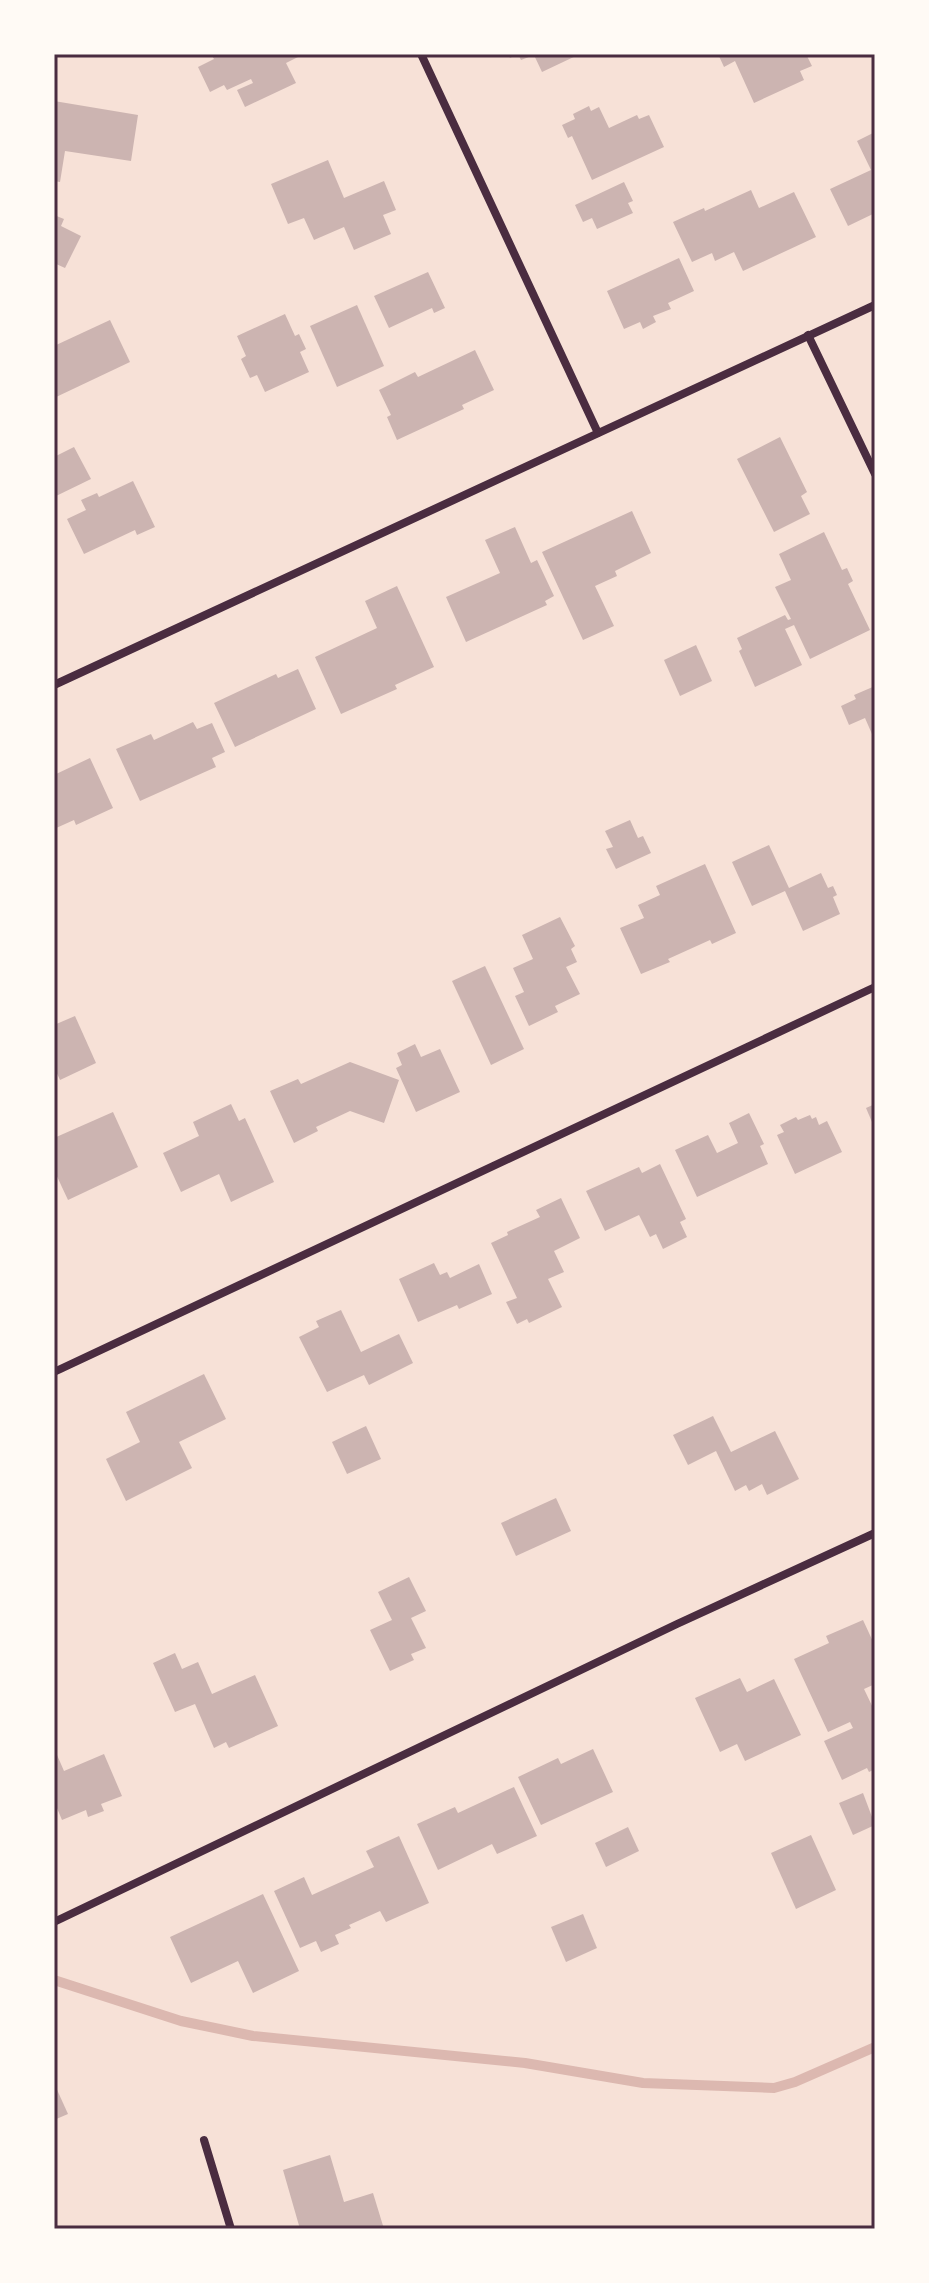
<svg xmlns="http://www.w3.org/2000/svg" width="929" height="2283" font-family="Helvetica,sans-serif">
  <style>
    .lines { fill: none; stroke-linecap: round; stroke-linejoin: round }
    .stream { stroke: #dcb8b0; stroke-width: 10 }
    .building { fill: #ccb4b1 }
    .minor { stroke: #4a2c40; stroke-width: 8 }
    .neatline { fill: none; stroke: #4a2c40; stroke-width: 3 }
  </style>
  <rect width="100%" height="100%" fill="#f7e1d7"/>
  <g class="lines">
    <polyline class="stream" points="54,1980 181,2021 253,2036 525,2063 643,2083 774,2088 795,2082 875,2047"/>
  </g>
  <g class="building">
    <polygon points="211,54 304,54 286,63 296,83 245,107 237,90 253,83 251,79 227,90 224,85 210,92 198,67 214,59"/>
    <polygon points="508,54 580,54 542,72 534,55 521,60 518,54 510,58"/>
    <polygon points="718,54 806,54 812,66 800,71 804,80 754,103 735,61 724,67"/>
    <polygon points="54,101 138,115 131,161 65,151 60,182 54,181"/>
    <polygon points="589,106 591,111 599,107 609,128 637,115 639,119 649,115 664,147 592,180 572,136 568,138 562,125 575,119 573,114"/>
    <polygon points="875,132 875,213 848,226 830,189 871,170 857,141"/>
    <polygon points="328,160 344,198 384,181 396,210 383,215 391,234 354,250 344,227 314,240 304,218 288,224 271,184"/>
    <polygon points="624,182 633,201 628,203 633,213 597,229 592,218 583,222 575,205"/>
    <polygon points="751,190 759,208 794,192 816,237 743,271 734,252 715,261 712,253 692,262 673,222 704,208 705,211"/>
    <polygon points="54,215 64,219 61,226 81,236 65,268 54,263"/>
    <polygon points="679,258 694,291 668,303 671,309 653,316 656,322 643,329 640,322 624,329 607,291"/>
    <polygon points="428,272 445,308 434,313 432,308 389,328 374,296"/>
    <polygon points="357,305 384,366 337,387 310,326"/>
    <polygon points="285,314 295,336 299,334 306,349 300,352 309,372 265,392 257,375 250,378 241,359 246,356 237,336"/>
    <polygon points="110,320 130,362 54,398 54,346"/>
    <polygon points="475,350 494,390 462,405 464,409 397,440 387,417 391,415 379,390 415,372 418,377"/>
    <polygon points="780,437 807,492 801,496 810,514 774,532 737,459"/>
    <polygon points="74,447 91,479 54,497 54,457"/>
    <polygon points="133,481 155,527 137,535 135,530 84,554 67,519 86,510 81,500 97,493 99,497"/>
    <polygon points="632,511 651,553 615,571 617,576 595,586 614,626 583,640 542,552"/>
    <polygon points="515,527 531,563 537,560 554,596 545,601 547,605 466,642 446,597 500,573 485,540"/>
    <polygon points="824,532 842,570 847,568 853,581 848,584 870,630 810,659 794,625 785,629 802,665 755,687 739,651 742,649 737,638 785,615 788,620 791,619 775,587 791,580 779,554"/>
    <polygon points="397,586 434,667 395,685 397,689 341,714 315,657 377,628 365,601"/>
    <polygon points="696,645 712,681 680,696 664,660"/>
    <polygon points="298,669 316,709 235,747 214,703 276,674 278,678"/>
    <polygon points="875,686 875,741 865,718 849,725 841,706 856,699 854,695"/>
    <polygon points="193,722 197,729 212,723 225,752 212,758 216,767 140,801 116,749 151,734 154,740"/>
    <polygon points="90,758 113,808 76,825 74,820 54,829 54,775"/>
    <polygon points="630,820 638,838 643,836 651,853 616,869 606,849 613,847 605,831"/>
    <polygon points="769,845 789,888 821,873 828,888 833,886 837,895 833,897 840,914 803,931 785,891 752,906 732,862"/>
    <polygon points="705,864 736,933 712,944 710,940 668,959 670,962 641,974 620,928 644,918 638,905 660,895 656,886"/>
    <polygon points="560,917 575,946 571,949 577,962 566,967 580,994 555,1006 558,1012 529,1026 515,996 524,992 513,968 533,959 522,935"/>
    <polygon points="485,966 524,1049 491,1065 452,981"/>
    <polygon points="75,1016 96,1063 60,1080 54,1067 54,1025"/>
    <polygon points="415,1044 421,1057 440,1049 460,1092 416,1112 396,1068 402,1065 397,1053"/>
    <polygon points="350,1062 399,1080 384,1123 350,1111 316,1127 318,1131 294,1143 270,1091 298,1079 301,1084"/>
    <polygon points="231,1104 239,1121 245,1118 274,1182 231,1202 219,1174 181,1192 163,1153 199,1136 193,1122"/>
    <polygon points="875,1104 875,1129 866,1108"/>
    <polygon points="113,1112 138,1167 68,1200 54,1170 54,1138"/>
    <polygon points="749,1113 764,1144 760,1146 768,1164 697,1197 675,1150 708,1135 717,1153 738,1143 729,1123"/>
    <polygon points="810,1115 812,1119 816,1117 819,1125 827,1121 842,1152 795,1174 777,1135 784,1132 780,1125 796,1117 798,1120"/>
    <polygon points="660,1164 686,1219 680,1222 687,1237 663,1249 656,1234 650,1237 639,1215 605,1231 586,1191 639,1167 642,1173"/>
    <polygon points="561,1198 580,1238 554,1251 564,1272 548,1279 562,1307 529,1323 527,1319 517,1324 506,1302 517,1298 491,1243 508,1235 507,1232 540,1217 536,1210"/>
    <polygon points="434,1263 440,1275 447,1272 450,1278 479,1264 492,1294 459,1309 457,1305 418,1322 399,1279"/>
    <polygon points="341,1310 361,1352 399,1334 413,1363 369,1385 364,1375 327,1392 299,1337 319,1327 316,1321"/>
    <polygon points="204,1374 226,1419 179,1442 192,1468 126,1501 106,1459 140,1442 126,1412"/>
    <polygon points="713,1416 731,1452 775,1431 799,1479 767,1495 762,1484 749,1491 746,1485 735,1491 716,1451 688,1465 673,1435"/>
    <polygon points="366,1426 381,1459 347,1474 332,1442"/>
    <polygon points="556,1498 571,1531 516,1556 501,1523"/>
    <polygon points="409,1577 426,1611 411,1618 426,1648 411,1654 414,1660 390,1671 370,1630 392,1620 378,1592"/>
    <polygon points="863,1620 875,1646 875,1684 864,1689 875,1712 875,1769 869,1772 867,1768 842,1780 824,1741 853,1728 850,1722 828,1732 794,1659 829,1643 826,1636"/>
    <polygon points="175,1653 182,1669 198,1662 212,1694 255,1675 278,1726 229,1748 226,1742 214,1748 195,1704 175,1712 153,1663"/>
    <polygon points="740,1678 747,1692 774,1679 801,1735 745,1761 737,1744 720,1752 695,1698"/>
    <polygon points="54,1748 64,1771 104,1754 122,1796 101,1804 104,1811 88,1817 86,1810 62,1820 54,1801"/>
    <polygon points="593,1749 613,1792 541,1825 518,1777 558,1758 561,1764"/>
    <polygon points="514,1787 537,1836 497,1854 492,1844 438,1870 417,1824 455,1807 458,1813"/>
    <polygon points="863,1793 875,1825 853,1835 839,1803"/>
    <polygon points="628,1827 639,1851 606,1867 595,1843"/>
    <polygon points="811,1835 836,1890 796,1909 771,1853"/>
    <polygon points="399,1836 429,1903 386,1922 380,1911 349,1925 351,1928 335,1935 339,1944 321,1952 316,1941 300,1948 274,1891 304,1877 312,1895 374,1867 366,1851"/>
    <polygon points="263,1894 299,1971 253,1993 238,1961 191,1983 170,1937"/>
    <polygon points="583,1914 597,1948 566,1962 551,1927"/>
    <polygon points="54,2083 68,2114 54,2120"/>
    <polygon points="330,2155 344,2202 373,2193 384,2229 300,2229 283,2170"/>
  </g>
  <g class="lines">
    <g class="minor">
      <polyline points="421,54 598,433"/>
      <polyline points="808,335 875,474"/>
      <polyline points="54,685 875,305"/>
      <polyline points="54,1372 875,987"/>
      <polyline points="54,1922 677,1624 875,1533"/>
      <polyline points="204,2140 231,2229"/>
    </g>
  </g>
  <rect width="929" height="2283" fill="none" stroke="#fffaf5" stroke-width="112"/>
  <rect x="56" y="56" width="817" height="2171" class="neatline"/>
</svg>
